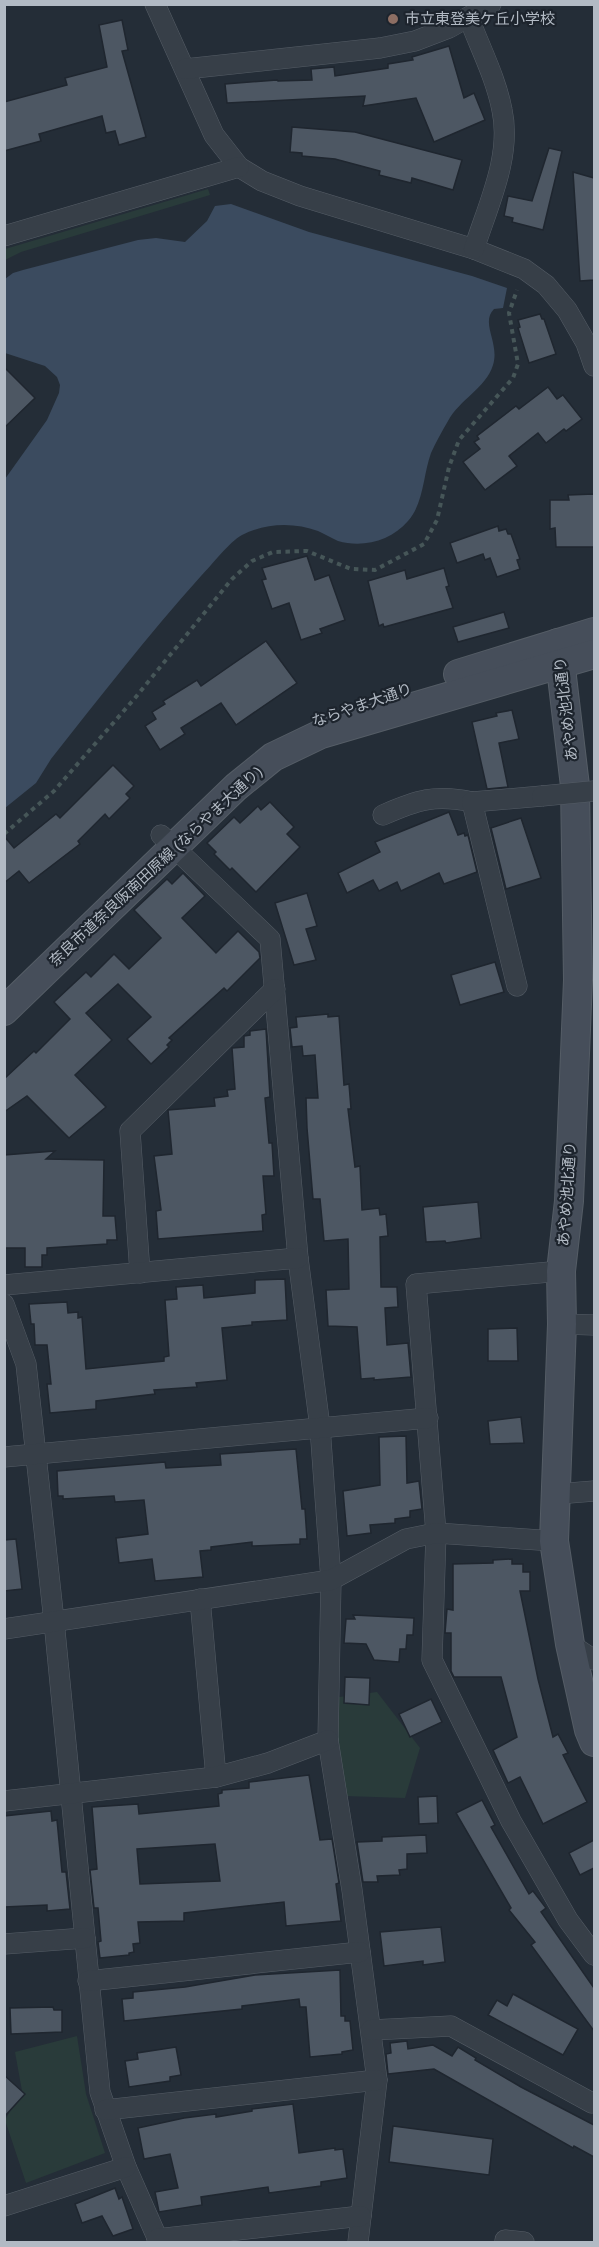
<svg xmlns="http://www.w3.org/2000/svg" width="599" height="2247" font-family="'Golos Text','Noto Sans JP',sans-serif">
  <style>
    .green { fill: #293b3a }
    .water { fill: #3b4b5f }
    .building { fill: #4d5763; stroke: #1f262f; stroke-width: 1.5; fill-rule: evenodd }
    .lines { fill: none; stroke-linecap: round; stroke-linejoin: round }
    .street-casing { stroke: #555d66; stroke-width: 21 }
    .secondary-casing { stroke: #555d66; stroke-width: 30 }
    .path { stroke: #465658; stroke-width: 4; stroke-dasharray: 4.5 4.5; stroke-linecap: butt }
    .street { stroke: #373f48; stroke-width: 20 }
    .secondary { stroke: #464e5a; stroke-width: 28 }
    .street-bridge-casing { stroke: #555d66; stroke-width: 21; stroke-linecap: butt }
    .street-bridge { stroke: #373f48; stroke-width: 20 }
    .education-dot { fill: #8d6e63; stroke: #1d242d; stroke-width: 2 }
    .labels { text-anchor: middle; stroke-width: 4.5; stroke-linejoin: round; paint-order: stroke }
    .poi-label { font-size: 15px; fill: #b2bac4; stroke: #1d242d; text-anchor: start }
    .street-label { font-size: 15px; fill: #b2bac4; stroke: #1d242d }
  </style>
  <rect width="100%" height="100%" fill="#242d37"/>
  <g class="green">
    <polygon points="208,189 210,195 21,252 5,260 5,249"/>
    <polygon points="377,1692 420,1748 405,1798 344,1796 332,1698"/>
    <polygon points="77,2036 86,2094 105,2153 26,2183 5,2120 22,2091 15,2052"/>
  </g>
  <path class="water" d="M 231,204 L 309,232 L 472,276 L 507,288 L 503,308 L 494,309 C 480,323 500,343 493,365 C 486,388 459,400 448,421 C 442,431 436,442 431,453 C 423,475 424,503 408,521 C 391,541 363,548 338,541 C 331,538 325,534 318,531 C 294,522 265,523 242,535 C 229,542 212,565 201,576 C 148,635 100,697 51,759 L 36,783 L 5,808 L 5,479 L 47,420 L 59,393 L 60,385 L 57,377 L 45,366 L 5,353 L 5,279 L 13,273 L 23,270 L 138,240 L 156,238 L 185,242 L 207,221 L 215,206 Z"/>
  <g class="building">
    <polygon points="122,20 128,50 122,51 146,137 119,145 115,131 106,133 102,116 39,134 41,141 4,151 4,102 67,85 65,78 107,67 99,25"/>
    <polygon points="449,46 464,98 474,93 485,120 434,142 416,98 363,106 365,96 227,103 225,84 277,80 278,81 312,80 311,69 334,67 335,76 388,68 388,64 413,60 412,57"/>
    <polygon points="292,127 355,132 462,160 453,190 412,178 411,183 379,175 380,171 335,159 302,156 302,153 290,152"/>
    <polygon points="549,148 562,151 543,230 512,222 513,218 504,216 508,196 532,201"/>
    <polygon points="573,172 594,178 594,280 580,281"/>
    <polygon points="540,314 542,319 544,319 556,354 529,363 518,328 520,327 518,320"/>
    <polygon points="4,367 35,398 4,428"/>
    <polygon points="548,387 557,399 563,395 582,419 566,431 564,429 546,443 538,433 509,456 517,466 485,490 463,462 480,449 474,442 479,439 477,436 516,406 519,409"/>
    <polygon points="594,494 594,547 556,547 555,528 550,529 550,500 569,500 568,495"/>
    <polygon points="498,526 499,531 506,529 508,534 511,534 520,559 517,560 520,569 497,577 490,558 485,560 483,554 457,563 450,543"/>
    <polygon points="307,556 315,580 329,575 345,620 320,629 322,633 301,640 289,603 272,609 262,580 266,579 262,568"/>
    <polygon points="444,568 449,586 446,587 453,608 384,627 383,624 379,626 368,581 405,570 407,579"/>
    <polygon points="504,612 509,628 458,642 453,627"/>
    <polygon points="266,641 297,683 236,725 221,703 181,728 185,734 160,750 145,726 156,719 152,712 165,704 163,701 197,680 201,686"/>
    <polygon points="512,710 519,739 499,743 508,787 487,789 472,722 497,716 496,713"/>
    <polygon points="113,765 134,786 126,794 130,798 109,819 105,814 78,841 80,844 29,883 19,871 4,883 4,836 14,848 56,814 60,818"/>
    <polygon points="270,802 294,827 287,834 300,847 256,892 232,868 230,870 214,854 216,852 207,843 234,817 240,823 258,806 261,810"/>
    <polygon points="449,812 458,835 464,833 465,836 468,835 477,872 444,884 439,873 401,891 397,882 379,891 373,880 347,893 338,873 380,852 375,842"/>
    <polygon points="521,818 541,878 506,889 491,828"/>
    <polygon points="183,873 205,896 182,918 216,953 238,931 259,952 260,958 227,991 224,988 169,1038 172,1040 167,1045 169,1047 151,1064 127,1039 151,1017 118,984 86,1013 112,1040 75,1075 106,1107 69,1138 27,1096 4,1112 4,1079 34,1051 36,1053 70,1019 54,1002 86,972 91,977 114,954 129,969 161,938 134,910 167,879 172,884"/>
    <polygon points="307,893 317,926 306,929 316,960 294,965 275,903"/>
    <polygon points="495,962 504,992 460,1005 451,975"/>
    <polygon points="328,1014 328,1017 339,1016 344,1085 349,1084 351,1109 348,1109 355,1167 360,1166 362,1210 379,1208 380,1215 386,1214 388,1236 380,1237 381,1287 397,1287 398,1307 385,1308 387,1345 408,1343 411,1377 374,1380 374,1378 361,1379 357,1327 328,1326 326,1290 349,1289 348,1239 324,1241 320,1199 313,1199 307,1128 306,1098 318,1098 315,1055 303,1056 302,1046 292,1047 290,1028 297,1027 296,1017"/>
    <polygon points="266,1029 270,1097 265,1098 269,1143 272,1143 274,1176 263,1176 266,1214 262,1215 263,1231 158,1239 156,1211 161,1210 154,1156 172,1154 168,1110 215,1106 214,1098 228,1096 227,1090 235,1089 232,1048 244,1047 244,1036 250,1035 250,1031"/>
    <polygon points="55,1151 46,1159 104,1160 103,1216 115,1216 117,1240 107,1240 107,1244 47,1248 47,1255 42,1255 42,1267 25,1267 25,1248 4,1248 4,1155"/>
    <polygon points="478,1202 481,1238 446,1243 445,1241 426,1242 423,1207"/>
    <polygon points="285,1279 287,1320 252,1322 252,1325 222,1328 227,1380 196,1383 197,1387 154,1390 155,1394 96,1401 96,1409 50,1413 47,1384 51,1384 47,1345 35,1345 34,1324 31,1324 29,1304 67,1302 68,1313 78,1312 78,1318 82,1317 86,1369 164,1361 164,1357 169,1356 165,1300 177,1299 176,1287 203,1285 204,1298 255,1293 255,1280"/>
    <polygon points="517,1328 518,1361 488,1361 488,1329"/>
    <polygon points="521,1417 524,1443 490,1444 488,1421"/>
    <polygon points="406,1436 407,1483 419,1481 422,1509 410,1511 410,1517 395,1519 395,1523 370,1525 371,1533 347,1536 343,1491 380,1485 379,1437"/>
    <polygon points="296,1449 302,1509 305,1509 307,1539 300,1539 300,1544 252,1546 252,1542 211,1547 211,1550 200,1551 203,1577 155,1581 152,1559 119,1563 116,1538 148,1534 144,1500 115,1502 114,1496 63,1499 63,1496 58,1496 57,1471 165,1462 166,1468 221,1465 220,1454"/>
    <polygon points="16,1539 22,1589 4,1591 4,1540"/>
    <polygon points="512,1559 512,1564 523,1564 523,1572 530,1572 530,1591 520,1591 538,1679 553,1737 558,1734 568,1753 563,1755 587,1802 543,1824 520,1777 508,1783 493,1750 517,1737 501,1677 454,1677 451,1671 451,1633 445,1633 447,1609 453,1610 453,1564 493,1563 493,1560"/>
    <polygon points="353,1615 414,1618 413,1635 407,1635 406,1649 400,1649 399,1662 374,1660 366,1644 344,1643 346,1619 355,1619"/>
    <polygon points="345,1677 370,1678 369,1705 344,1703"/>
    <polygon points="431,1699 442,1722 410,1737 399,1714"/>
    <path d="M 309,1775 L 320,1840 L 332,1839 L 339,1883 L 336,1884 L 341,1921 L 286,1926 L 284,1902 L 184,1913 L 184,1921 L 138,1922 L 140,1943 L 133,1944 L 134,1952 L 129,1953 L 129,1955 L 100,1958 L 98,1942 L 101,1941 L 98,1908 L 94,1908 L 90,1870 L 97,1869 L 92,1807 L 138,1804 L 139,1814 L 219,1806 L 218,1794 L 222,1793 L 222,1790 L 249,1788 L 249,1782 ZM 215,1844 L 220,1881 L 140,1884 L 137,1849 Z"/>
    <polygon points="437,1796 438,1823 419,1824 418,1797"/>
    <polygon points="482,1800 495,1825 491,1827 529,1894 533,1891 546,1908 541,1912 594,1988 594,2031 531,1945 535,1942 509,1910 511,1908 456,1813"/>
    <polygon points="51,1811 52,1821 57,1820 62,1872 66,1872 70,1909 47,1911 47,1905 4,1907 4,1816"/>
    <polygon points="426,1835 427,1853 407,1854 407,1869 399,1870 400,1875 377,1876 378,1882 363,1882 357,1842 382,1841 382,1837"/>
    <polygon points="594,1840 594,1868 580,1875 569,1853"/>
    <polygon points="441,1927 445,1962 423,1965 423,1961 384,1966 380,1932"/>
    <polygon points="340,1970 341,2016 345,2016 345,2021 350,2021 353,2050 342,2052 342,2054 310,2057 306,2007 300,2007 299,1999 242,2006 242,2009 124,2021 122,1999 133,1998 133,1992 185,1987 255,1975"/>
    <polygon points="513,1994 578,2029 563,2055 488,2015 497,2000 507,2006"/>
    <polygon points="53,2007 54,2010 62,2010 62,2032 11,2034 10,2008"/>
    <polygon points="407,2041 408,2049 433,2045 452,2056 458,2047 476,2058 475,2060 521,2087 594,2125 594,2157 574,2146 573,2148 434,2069 388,2074 386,2054 391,2053 390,2043"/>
    <polygon points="176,2047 181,2075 170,2077 170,2081 129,2087 125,2061 138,2059 137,2053"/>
    <polygon points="4,2075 25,2094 4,2117"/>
    <polygon points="293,2104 299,2153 335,2148 335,2150 343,2149 347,2178 321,2182 321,2186 269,2193 268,2187 201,2197 202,2205 159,2212 155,2192 178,2188 170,2154 144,2159 138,2128 184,2118 216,2114 216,2117 252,2111 252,2109"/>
    <polygon points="393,2126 493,2139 489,2175 389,2162"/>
    <polygon points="115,2188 119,2199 122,2197 133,2229 113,2236 102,2216 82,2223 75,2204"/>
  </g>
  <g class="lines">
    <g class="street-casing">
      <g id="street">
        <polyline points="155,4 214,135 239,167 262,181 300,196 474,249 524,269 546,285 567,310 586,343 594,366"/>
        <path d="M 469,18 C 480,48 496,78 502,110 C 512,156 488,205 474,249"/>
        <polyline points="185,69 380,48 415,41 449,28 491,4"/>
        <polyline points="4,236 239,167"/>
        <path d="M 383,815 C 417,800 435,794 472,802"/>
        <polyline points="161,835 270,939 298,1258 320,1427 331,1580 328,1740 352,1890 377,2080 358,2242"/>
        <polyline points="517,986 472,802 542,796"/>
        <polyline points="561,1271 416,1284 436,1533 432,1660 511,1821 568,1920 594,1955"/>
        <polyline points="140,1273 130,1131 275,989"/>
        <polyline points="4,1285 298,1258"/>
        <polyline points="4,1304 26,1364 54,1621 100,2092 126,2167 159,2242"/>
        <polyline points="562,1324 594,1325"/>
        <polyline points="4,1457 428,1418"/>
        <polyline points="557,1494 594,1491"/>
        <polyline points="200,1599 216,1777"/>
        <polyline points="4,1629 331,1580 406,1539 436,1533 554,1541"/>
        <polyline points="570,1644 594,1660"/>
        <polyline points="4,1801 216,1777 268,1763 328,1740"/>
        <polyline points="4,1944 85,1938"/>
        <polyline points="88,1981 360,1952"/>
        <polyline points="371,2030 451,2026 592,2103"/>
        <polyline points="105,2110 377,2080"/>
        <polyline points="4,2206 126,2167"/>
        <polyline points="157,2239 361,2216"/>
        <polyline points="505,2242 505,2240 524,2242"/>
      </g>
    </g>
    <g class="secondary-casing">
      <g id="secondary">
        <polyline points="558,643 575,786 578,980 569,1201 561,1271 562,1324 554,1541 570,1644 589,1730 594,1742"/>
        <polyline points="458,674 594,632"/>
        <polyline points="4,1011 236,787 273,757 321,734 594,654"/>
      </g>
    </g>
    <polyline class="path" points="4,834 54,791 135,698 232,579 252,561 273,552 307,551 351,569 375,570 424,544 437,520 449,467 459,440 513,378 518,364 509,313 517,290"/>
    <use href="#street" class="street"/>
    <use href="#secondary" class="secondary"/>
    <g class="street-bridge-casing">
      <polyline id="street-bridge" points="542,796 594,791"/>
    </g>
    <use href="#street-bridge" class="street-bridge"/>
  </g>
  <circle class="education-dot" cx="393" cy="19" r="6"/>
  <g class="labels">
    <g class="poi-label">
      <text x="405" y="24">市立東登美ケ丘小学校</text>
    </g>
    <g class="street-label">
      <text transform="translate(362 705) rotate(-19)" y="5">ならやま大通り</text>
      <text transform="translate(566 709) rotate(-97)" y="5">あやめ池北通り</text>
      <text transform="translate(156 866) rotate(-43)" y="5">奈良市道奈良阪南田原線 (ならやま大通り)</text>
      <text transform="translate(567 1194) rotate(-86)" y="5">あやめ池北通り</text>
    </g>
  </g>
  <rect width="599" height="2247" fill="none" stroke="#b2bac4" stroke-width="12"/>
</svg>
